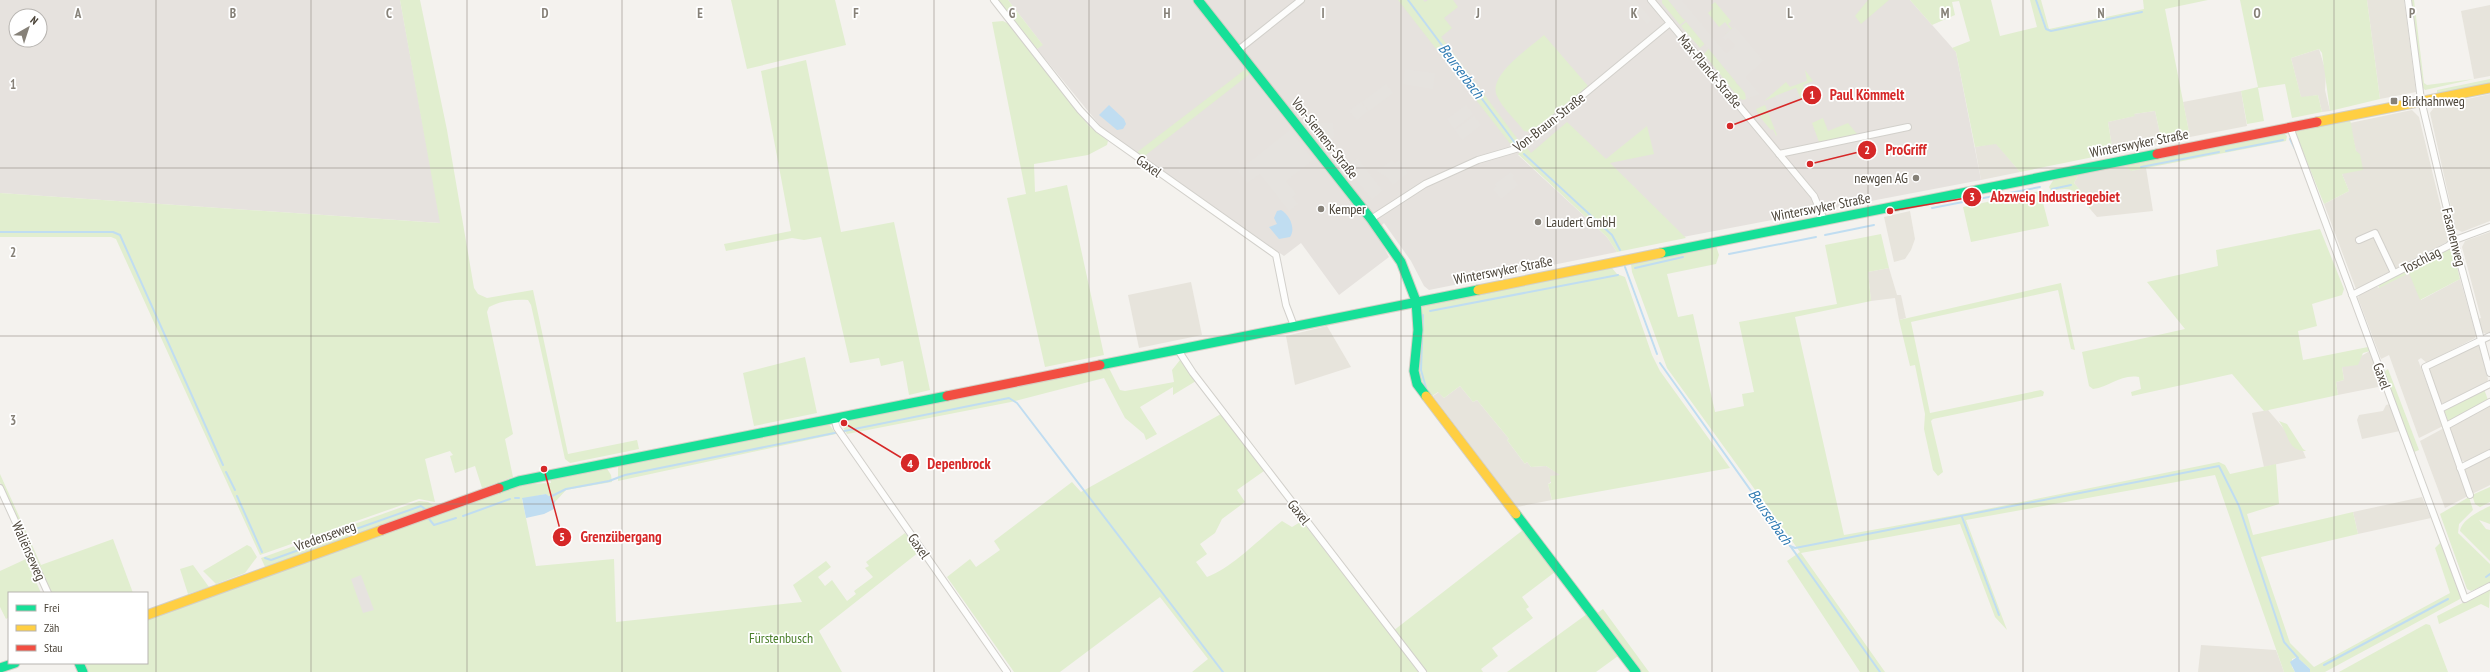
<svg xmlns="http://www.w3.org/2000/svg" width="2490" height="672" font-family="'PT Sans Narrow',sans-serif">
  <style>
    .residential { fill: #e7e4dc }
    .industrial { fill: #e6e2de; fill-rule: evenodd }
    .green { fill: #e1eecf }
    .parking { fill: #e6e3df }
    .water { fill: #c0ddf1 }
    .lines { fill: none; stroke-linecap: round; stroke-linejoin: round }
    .stream { stroke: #c0ddf1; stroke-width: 2 }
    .street-casing { stroke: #d2d0cb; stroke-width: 8 }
    .fast-casing { stroke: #d3cfc5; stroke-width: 11 }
    .slow-casing { stroke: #d3cfc5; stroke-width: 11 }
    .jam-casing { stroke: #d3cfc5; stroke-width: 11 }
    .street { stroke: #fdfdfc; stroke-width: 6 }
    .fast { stroke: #16e098; stroke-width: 9 }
    .slow { stroke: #ffcf43; stroke-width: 9 }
    .jam { stroke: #f24e42; stroke-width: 9 }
    .grid { fill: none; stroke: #868178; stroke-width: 1; stroke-opacity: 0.55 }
    .poi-dot { fill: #868178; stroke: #fff; stroke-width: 1.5 }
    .labels { text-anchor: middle; stroke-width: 3.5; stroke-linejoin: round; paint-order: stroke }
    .street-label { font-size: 14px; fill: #4b4439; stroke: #fff }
    .poi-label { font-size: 14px; fill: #4b4439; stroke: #fff; text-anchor: start }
    .park-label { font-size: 14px; fill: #4a7f2a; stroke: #fff }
    .water-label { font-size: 15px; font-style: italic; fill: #2e7ab2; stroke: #fff }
    .grid-label { font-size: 13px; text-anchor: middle; font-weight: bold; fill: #868178; stroke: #fff; stroke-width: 3.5; stroke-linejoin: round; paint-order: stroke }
    .leader { fill: none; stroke: #d62828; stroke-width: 1.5 }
    .callout-dot { fill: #d62828; stroke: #fff; stroke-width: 1.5 }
    .mark-label { font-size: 12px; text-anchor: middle; font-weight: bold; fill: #fff }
    .callout-label { font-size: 15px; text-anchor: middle; font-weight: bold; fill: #d62828; stroke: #fff; stroke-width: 3.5; stroke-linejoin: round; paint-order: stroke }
  </style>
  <rect width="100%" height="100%" fill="#f4f2ee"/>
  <g class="residential">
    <polygon points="2367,0 2404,0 2416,92 2380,99"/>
    <polygon points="2490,5 2490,76 2474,79 2461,11"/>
    <polygon points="2319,49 2326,72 2325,90 2330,111 2322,112 2318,95 2301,98 2291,58"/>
    <polygon points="2241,91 2247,126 2190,137 2183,102"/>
    <polygon points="2490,94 2490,221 2462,232 2456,229 2430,113 2435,106"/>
    <polygon points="2412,110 2419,117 2449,241 2356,289 2324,204 2349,191 2342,174 2356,152 2350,123"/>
    <polygon points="2155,111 2162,143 2113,153 2108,122 2134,116 2134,114"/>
    <polygon points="1996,143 2020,172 1981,180 1975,147"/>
    <polygon points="2129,164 2131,171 2146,168 2153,211 2097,217 2091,210 2091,203 2074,183 2079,173"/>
    <polygon points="1910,211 1915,239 1911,250 1905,259 1894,262 1884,217"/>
    <polygon points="2490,232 2490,333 2486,334 2482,332 2478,319 2481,318 2462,247 2465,241"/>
    <polygon points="1889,268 1897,295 1901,295 1906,318 1899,320 1895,298 1871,301 1868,272"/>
    <polygon points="2408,269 2421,300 2460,279 2476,335 2475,338 2427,363 2421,358 2418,360 2443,426 2419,438 2389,355 2381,359 2358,298 2360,293 2377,285 2378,288"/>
    <polygon points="1191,282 1202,335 1139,348 1128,295"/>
    <polygon points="1327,326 1351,367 1295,385 1286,336"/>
    <polygon points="2476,344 2479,346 2488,379 2487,383 2445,404 2440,402 2429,371 2430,368"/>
    <polygon points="2370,351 2383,386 2338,395 2336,382 2344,380 2342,367"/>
    <polygon points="1460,386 1473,402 1477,400 1509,439 1507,440 1525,464 1527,462 1531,467 1546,466 1561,475 1548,484 1552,500 1517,507 1433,396 1439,392 1444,398"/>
    <polygon points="2390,404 2400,431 2362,439 2357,420 2359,415 2383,411 2386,405"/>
    <polygon points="2490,404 2490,449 2466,462 2461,460 2450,429 2452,424"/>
    <polygon points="2268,410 2303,451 2306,458 2264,467 2252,413"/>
    <polygon points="2444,428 2468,496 2445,508 2420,441"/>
    <polygon points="2490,456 2490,485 2472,494 2464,472 2465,469"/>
    <polygon points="2422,497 2431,518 2358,534 2353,512"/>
    <polygon points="2201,645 2276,650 2284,672 2198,672"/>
  </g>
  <g class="industrial">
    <path d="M 0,0 L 400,0 L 441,223 L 0,193 ZM 16,16 L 40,16 L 40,40 L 16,40 Z"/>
    <polygon points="1008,0 1910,0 1956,52 1981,180 1683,237 1531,153 1518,155 1607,237 1617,252 1429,290 1424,286 1411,261 1384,223 1376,231 1389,257 1339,295 1301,243 1284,256 1102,128 1037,49 1042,44"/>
  </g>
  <g class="green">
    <path d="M 400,0 L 420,0 L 447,130 L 474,288 L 478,294 L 487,298 L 533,290 L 568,454 L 637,440 L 639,449 L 570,463 L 565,459 L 531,305 L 528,300 C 515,299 501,301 489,307 L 487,312 L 513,434 L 505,439 L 513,477 L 482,488 L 475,466 L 455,473 L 450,456 L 453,455 L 450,451 L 425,459 L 435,502 L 419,499 L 260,555 L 116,239 L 111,237 L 0,237 L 0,193 L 440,223 Z"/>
    <polygon points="731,0 835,0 846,45 747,69"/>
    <polygon points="998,0 1008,0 1043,45 1037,49"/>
    <polygon points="1398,0 1423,0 1425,2 1428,0 1453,0 1458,7 1444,18 1452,28 1441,37 1519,141 1519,144 1512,146"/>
    <polygon points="1662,0 1674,0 1676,10 1683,19 1688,18 1680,25 1662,3"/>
    <polygon points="1868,0 1889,0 1861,24 1855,16"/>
    <polygon points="1910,0 1991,0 2000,36 2037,27 2030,0 2041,0 2049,29 2144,9 2143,0 2208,0 2165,9 2190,137 2162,143 2155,111 2134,114 2135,116 2108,122 2113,153 2020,172 1996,144 1975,147 1956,52 1952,48 1970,41 1959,1 1952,2 1955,15 1932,25"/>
    <polygon points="2240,0 2367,0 2380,99 2330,111 2322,53 2319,49 2291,58 2301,97 2318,95 2322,112 2292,118 2285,84 2258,88 2264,121 2247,124 2241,91 2258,87"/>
    <polygon points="2410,0 2414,0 2424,83 2427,85 2474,79 2425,90 2421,86"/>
    <polygon points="1715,2 1731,21 1728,24 1734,31 1725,34 1731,30 1725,22 1719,27 1708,13 1713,8 1711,5"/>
    <polygon points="1690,19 1708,41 1700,48 1681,26"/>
    <polygon points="1003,21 1009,24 1089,126 1108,141 1107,145 1088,155 1034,164 1035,192 1067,185 1104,355 1045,367 1007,198 1026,194 992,22"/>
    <path d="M 1544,35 L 1588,86 L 1531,132 L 1524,131 C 1516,120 1503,109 1497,96 C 1487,75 1531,47 1544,35 Z"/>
    <polygon points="1712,45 1739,78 1736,83 1751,97 1743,100 1739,98 1704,54"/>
    <polygon points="806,60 841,232 894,222 930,390 909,395 903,361 881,366 879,358 850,363 821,237 804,240 792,238 726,251 724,244 791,231 761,71"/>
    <polygon points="1247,68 1251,73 1142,158 1136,153"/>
    <polygon points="1805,70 1813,81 1803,85 1809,97 1801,100 1796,88 1764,101 1786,82 1790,87 1807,81"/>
    <polygon points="2490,79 2490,85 2437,93 2437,90"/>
    <path d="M 1765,105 L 1777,135 L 1776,136 L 1773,129 L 1771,130 C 1765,123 1760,118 1756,109 Z"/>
    <polygon points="1823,118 1828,131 1848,123 1857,134 1819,142 1812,123"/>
    <polygon points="2350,119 2356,151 2360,154 2363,170 2342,174 2349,191 2324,204 2295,132"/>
    <polygon points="1567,122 1606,159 1647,126 1654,154 1610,163 1686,238 1617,252 1607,237 1518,154 1527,148 1531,153"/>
    <polygon points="2284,133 2287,136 2286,141 2131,171 2127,167 2129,164"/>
    <path d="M 2079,173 L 2074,183 L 2091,203 L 2091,210 C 2075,192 2076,185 2051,191 L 2049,187 L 2054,179 Z"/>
    <polygon points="2040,191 2049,226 1971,242 1963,207"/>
    <path d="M 2320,229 L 2344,289 L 2342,295 L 2312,304 L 2317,326 L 2298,331 L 2303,360 L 2368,347 L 2370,351 L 2363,353 L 2358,365 L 2342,367 L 2344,380 L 2336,382 L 2338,395 L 2264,411 L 2232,374 L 2132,396 L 2131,392 L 2141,389 L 2139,377 C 2120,374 2110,387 2093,389 L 2089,386 L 2082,352 L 2185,329 L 2147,282 L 2218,266 L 2216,250 Z"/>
    <polygon points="1881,234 1889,268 1868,272 1871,301 1795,317 1844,535 1967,513 2219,462 2225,465 2230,474 2276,464 2279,504 2247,514 2253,535 2353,512 2358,534 2261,557 2290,643 2314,667 2450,593 2435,548 2440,543 2426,500 2460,594 2460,599 2325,672 2310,672 2310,669 2297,657 2292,659 2292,667 2295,672 2284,672 2215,475 1966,520 2007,630 1995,617 1960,524 1801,553 1885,672 1860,672 1787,561 1800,552 1667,368 1632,272 1631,264 1716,246 1719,255 1716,264 1667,274 1678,317 1693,314 1715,412 1744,406 1742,394 1754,392 1739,322 1837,304 1825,245"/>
    <polygon points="2452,247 2460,279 2420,300 2409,273 2379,288 2378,285"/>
    <polygon points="1612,268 1617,274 1625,277 1652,355 1660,371 1730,468 1552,500 1548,484 1551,483 1550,476 1560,475 1546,466 1531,467 1527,462 1525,464 1507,440 1509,439 1477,400 1473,402 1460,386 1444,398 1438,392 1429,398 1417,381 1420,308 1425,305"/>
    <polygon points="2061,283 2075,350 2071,349 2058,290 1911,322 1930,413 2041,390 2044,392 2043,396 1933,419 1931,421 1943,472 1938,476 1933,470 1924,429 1925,414 1915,365 1910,366 1899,320"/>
    <polygon points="805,357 817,413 754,426 743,373"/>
    <polygon points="1180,360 1196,381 1173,395 1173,387 1140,407 1157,434 1146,440 1144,434 1125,418 1104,378 1011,402 847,434 840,422 1109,368 1120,390 1125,391 1174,382 1172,370"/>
    <polygon points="2388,369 2419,450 2414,452 2384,372"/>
    <polygon points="2484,389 2488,400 2448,421 2444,410"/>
    <path d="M 1221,414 L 1264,471 L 1237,490 L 1245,502 L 1222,519 L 1215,533 L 1200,544 L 1207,554 L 1196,562 L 1207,577 C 1233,567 1259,539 1282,521 L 1292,527 L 1302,521 L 1419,672 L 1192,672 L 1208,659 L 1160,597 L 1060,672 L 1014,672 L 947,577 L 970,559 L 976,567 L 1000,550 L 994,541 L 1072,482 L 1081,492 Z"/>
    <path d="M 2279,421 L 2287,424 L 2303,449 L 2306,451 C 2287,451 2289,434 2279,421 Z"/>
    <polygon points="829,424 836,434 618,481 618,466"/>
    <polygon points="606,467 611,475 612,482 566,490 555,502 546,494 522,499 536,566 614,559 616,622 802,602 793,585 826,561 831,567 818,577 825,586 832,580 847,601 856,594 854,591 873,577 865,568 869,566 866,562 905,533 919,552 819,631 842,672 87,672 83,663 147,663 147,620 461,504 525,484 551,483 550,478"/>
    <polygon points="0,474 41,565 113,539 133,593 50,593 0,482"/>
    <polygon points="2490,487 2490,502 2480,507 2475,504 2472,495"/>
    <polygon points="1504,490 1596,614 1603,609 1649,672 1641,672 1503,491"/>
    <polygon points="2469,497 2473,510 2459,524 2458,533 2490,564 2490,583 2471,591 2467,589 2440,514"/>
    <polygon points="419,501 428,502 436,507 353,537 349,526"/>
    <path d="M 2490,506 L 2490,524 L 2479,520 L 2486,529 L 2490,530 L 2490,561 L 2460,531 C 2462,519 2480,511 2490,506 Z"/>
    <polygon points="347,527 349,539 266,569 261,558"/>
    <polygon points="1523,530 1555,572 1522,597 1529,607 1526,609 1533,618 1492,648 1498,656 1481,669 1483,672 1424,672 1393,631"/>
    <polygon points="247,545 251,547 257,557 245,573 216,584 203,571"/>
    <polygon points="26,559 41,593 9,593 9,617 6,619 0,607 0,571"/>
    <polygon points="193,565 209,587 188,594 180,569"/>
    <polygon points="2490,589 2489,608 2481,604 2439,624 2437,616"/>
    <polygon points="1587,614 1618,656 1596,672 1507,672"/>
    <polygon points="2426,624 2430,625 2448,672 2339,672"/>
  </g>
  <g class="parking">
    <polygon points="1627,0 1635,0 1652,20 1647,24"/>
    <polygon points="1668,0 1682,0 1726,53 1735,46 1728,38 1725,41 1722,37 1735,26 1764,61 1746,77 1760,94 1746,99 1745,93"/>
    <polygon points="1405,69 1435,73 1433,89 1403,84"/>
    <polygon points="1386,84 1393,93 1369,111 1362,102"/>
    <polygon points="1796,88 1801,100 1780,109 1775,96"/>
    <polygon points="1361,102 1368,111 1357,120 1349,111"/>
    <polygon points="1466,105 1473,114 1454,129 1447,119"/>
    <polygon points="1474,116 1481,125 1462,140 1455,130"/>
    <polygon points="1562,118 1566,122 1531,151 1527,146"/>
    <polygon points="1319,123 1333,123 1334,138 1320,139"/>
    <polygon points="1290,130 1313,160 1286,181 1296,194 1292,197 1298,204 1289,211 1260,174 1247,183 1238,171"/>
    <polygon points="1358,158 1383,191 1372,200 1345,166"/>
    <polygon points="1392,160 1395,163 1399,160 1408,173 1393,185 1387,177 1377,171"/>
    <polygon points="1511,172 1514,175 1512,177 1518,185 1501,199 1493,189 1497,186 1495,184"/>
    <polygon points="361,575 374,610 363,613 351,579"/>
  </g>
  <g class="water">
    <polygon points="1109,105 1124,119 1126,124 1123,129 1117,130 1099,115"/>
    <path d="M 1281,210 C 1290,215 1296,229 1290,237 L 1279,239 L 1269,227 L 1277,224 L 1274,218 L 1277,211 Z"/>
    <polygon points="546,494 555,501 554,509 544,514 526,518 522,498"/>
    <polygon points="2297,657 2310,669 2310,672 2295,672 2290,662"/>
  </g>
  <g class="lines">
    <g class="stream">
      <polyline points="1408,0 1515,143"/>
      <polyline points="2036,0 2046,29 2051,31 2142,12"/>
      <polyline points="2290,139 2295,149"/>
      <polyline points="2226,151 2283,140"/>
      <polyline points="1524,154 1612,235 1620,250"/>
      <polyline points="2141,167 2219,152"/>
      <polyline points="2052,189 2071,185"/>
      <polyline points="1932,208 2040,187"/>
      <polyline points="0,232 113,232 120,235 223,465"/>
      <polyline points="1825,235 1874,225"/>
      <polyline points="1729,254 1816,237"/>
      <polyline points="1625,267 1657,354"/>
      <polyline points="1635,268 1683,257"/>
      <polyline points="1430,311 1618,275"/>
      <polyline points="1423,315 1421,370 1426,388"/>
      <polyline points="1660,363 1880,672"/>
      <polyline points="226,472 235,490"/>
      <polyline points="237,496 262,552"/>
      <polyline points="550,497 566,489 609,481 625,475 1009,398 1017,403 1223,672"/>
      <polyline points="515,498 519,498"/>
      <polyline points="463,516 510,499"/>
      <polyline points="1962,517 1999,615"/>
      <polyline points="429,519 434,525 456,518"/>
      <polyline points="353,530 421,506 425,509"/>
      <polyline points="1790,546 1795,548 2219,466 2239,506 2284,642 2298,658"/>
      <polyline points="265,558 271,560 346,533"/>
      <polyline points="2486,577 2490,574"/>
      <polyline points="2324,665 2448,599"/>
    </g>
    <g class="street-casing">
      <g id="street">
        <polyline points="994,0 1080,110 1098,129 1276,255 1286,305 1294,326"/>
        <polyline points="1651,0 1814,196 1824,220"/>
        <polyline points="2408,0 2421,100 2457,251 2490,373"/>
        <polyline points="1237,51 1301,0"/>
        <polyline points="2290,127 2465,599 2490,586"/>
        <polyline points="1779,154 1908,127"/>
        <polyline points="1371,219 1425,184 1478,160 1519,148 1670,23"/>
        <polyline points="2359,240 2375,233 2394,273"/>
        <polyline points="2352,295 2448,246 2455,240 2490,227"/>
        <polyline points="1178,350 1193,373 1423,672"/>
        <polyline points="2440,409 2490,384"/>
        <polyline points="834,418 837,428 1007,672"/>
        <polyline points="2446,426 2490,402"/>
        <polyline points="2460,468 2490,453"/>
        <polyline points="0,488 48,593"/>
        <polyline points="2470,495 2425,367 2490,336"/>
      </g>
    </g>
    <g class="fast-casing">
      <g id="fast">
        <polyline points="1198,0 1371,219 1401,262 1416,301 1418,330 1414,371 1417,384 1426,396"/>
        <polyline points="1661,253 2157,154"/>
        <polyline points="1100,365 1478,290"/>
        <polyline points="499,488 519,481 947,396"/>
        <polyline points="1516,514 1636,672"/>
        <polyline points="79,663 83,672"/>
        <polyline points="0,668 15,663"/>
      </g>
    </g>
    <g class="slow-casing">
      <g id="slow">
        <polyline points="2317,122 2490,88"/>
        <polyline points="1478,290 1661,253"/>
        <polyline points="1426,396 1516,514"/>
        <polyline points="147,615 382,530"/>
      </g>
    </g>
    <g class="jam-casing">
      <g id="jam">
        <polyline points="2157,154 2317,122"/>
        <polyline points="947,396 1100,365"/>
        <polyline points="382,530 499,488"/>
      </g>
    </g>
    <use href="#street" class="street"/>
    <use href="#fast" class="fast"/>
    <use href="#slow" class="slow"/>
    <use href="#jam" class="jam"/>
  </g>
  <path class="grid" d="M 156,0 L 156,672M 311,0 L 311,672M 467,0 L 467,672M 622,0 L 622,672M 778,0 L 778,672M 934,0 L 934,672M 1089,0 L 1089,672M 1245,0 L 1245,672M 1401,0 L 1401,672M 1556,0 L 1556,672M 1712,0 L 1712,672M 1868,0 L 1868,672M 2023,0 L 2023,672M 2179,0 L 2179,672M 2334,0 L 2334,672M 0,168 L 2490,168M 0,336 L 2490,336M 0,504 L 2490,504"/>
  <g class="poi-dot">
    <rect x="2390" y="97" width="8" height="8" rx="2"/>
    <circle cx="1916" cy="178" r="4"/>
    <circle cx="1321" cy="209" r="4"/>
    <circle cx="1538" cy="222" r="4"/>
  </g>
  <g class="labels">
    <g class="street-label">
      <text transform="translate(1710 71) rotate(50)" y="5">Max-Planck-Straße</text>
      <text transform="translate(1549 122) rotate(-38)" y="5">Von-Braun-Straße</text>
      <text transform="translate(1325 138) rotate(52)" y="5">Von-Siemens-Straße</text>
      <text transform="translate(2139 143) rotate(-11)" y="5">Winterswyker Straße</text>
      <text transform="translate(1149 166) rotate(35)" y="5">Gaxel</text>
      <text transform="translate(1821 207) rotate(-11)" y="5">Winterswyker Straße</text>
      <text transform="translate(2454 237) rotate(76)" y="5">Fasanenweg</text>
      <text transform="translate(2421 260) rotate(-27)" y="5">Toschlag</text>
      <text transform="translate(1503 270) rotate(-11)" y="5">Winterswyker Straße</text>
      <text transform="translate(2382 376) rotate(70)" y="5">Gaxel</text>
      <text transform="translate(1299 512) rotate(52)" y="5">Gaxel</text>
      <text transform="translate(325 536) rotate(-20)" y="5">Vredenseweg</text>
      <text transform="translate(919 546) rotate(55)" y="5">Gaxel</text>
      <text transform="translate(29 551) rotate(66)" y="5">Waliënseweg</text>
    </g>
    <g class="poi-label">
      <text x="2402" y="106">Birkhahnweg</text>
      <text x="1908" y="183" text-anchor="end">newgen AG</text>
      <text x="1329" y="214">Kemper</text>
      <text x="1546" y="227">Laudert GmbH</text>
    </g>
    <g class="park-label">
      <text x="781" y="643">Fürstenbusch</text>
    </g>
    <g class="water-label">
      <text transform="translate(1461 71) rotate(53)" y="5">Beurserbach</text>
      <text transform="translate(1770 517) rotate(55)" y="5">Beurserbach</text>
    </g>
  </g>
  <g class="grid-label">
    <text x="78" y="18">A</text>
    <text x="233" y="18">B</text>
    <text x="389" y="18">C</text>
    <text x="545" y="18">D</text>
    <text x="700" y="18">E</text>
    <text x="856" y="18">F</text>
    <text x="1012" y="18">G</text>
    <text x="1167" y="18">H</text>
    <text x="1323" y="18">I</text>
    <text x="1478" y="18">J</text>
    <text x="1634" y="18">K</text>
    <text x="1790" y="18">L</text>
    <text x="1945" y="18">M</text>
    <text x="2101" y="18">N</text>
    <text x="2257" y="18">O</text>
    <text x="2412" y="18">P</text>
    <text x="13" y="89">1</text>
    <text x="13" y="257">2</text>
    <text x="13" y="425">3</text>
  </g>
  <path class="leader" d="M1730 126L1812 95M1810 164L1867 150M1890 211L1972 197M844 423L910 463M544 469L562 537"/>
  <g class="callout-dot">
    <circle cx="1730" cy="126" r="4"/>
    <circle cx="1810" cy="164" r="4"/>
    <circle cx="1890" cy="211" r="4"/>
    <circle cx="844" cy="423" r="4"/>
    <circle cx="544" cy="469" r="4"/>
    <circle cx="1812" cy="95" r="10"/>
    <circle cx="1867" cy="150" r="10"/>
    <circle cx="1972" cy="197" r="10"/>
    <circle cx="910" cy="463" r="10"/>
    <circle cx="562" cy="537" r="10"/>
  </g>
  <g class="mark-label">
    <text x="1812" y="99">1</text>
    <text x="1867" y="154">2</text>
    <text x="1972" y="201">3</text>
    <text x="910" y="468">4</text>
    <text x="562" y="541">5</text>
  </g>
  <g class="callout-label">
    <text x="1867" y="100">Paul Kömmelt</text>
    <text x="1906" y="155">ProGriff</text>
    <text x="2055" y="202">Abzweig Industriegebiet</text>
    <text x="959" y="469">Depenbrock</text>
    <text x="621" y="542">Grenzübergang</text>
  </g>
  <rect x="8" y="592" width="140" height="72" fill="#ffffff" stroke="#b7b4b0"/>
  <rect x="16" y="605" width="20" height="6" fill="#16e098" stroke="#b7b4b0"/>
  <text x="44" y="612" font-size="12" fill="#4b4439">Frei</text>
  <rect x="16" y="625" width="20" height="6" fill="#ffcf43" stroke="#b7b4b0"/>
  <text x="44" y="632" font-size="12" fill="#4b4439">Zäh</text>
  <rect x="16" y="645" width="20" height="6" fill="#f24e42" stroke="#b7b4b0"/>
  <text x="44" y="652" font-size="12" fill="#4b4439">Stau</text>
  <g transform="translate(28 28) rotate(39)"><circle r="19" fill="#ffffff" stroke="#b7b4b0"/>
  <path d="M0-3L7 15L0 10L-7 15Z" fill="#868178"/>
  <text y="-6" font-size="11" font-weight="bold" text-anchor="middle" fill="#4b4439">N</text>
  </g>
</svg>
